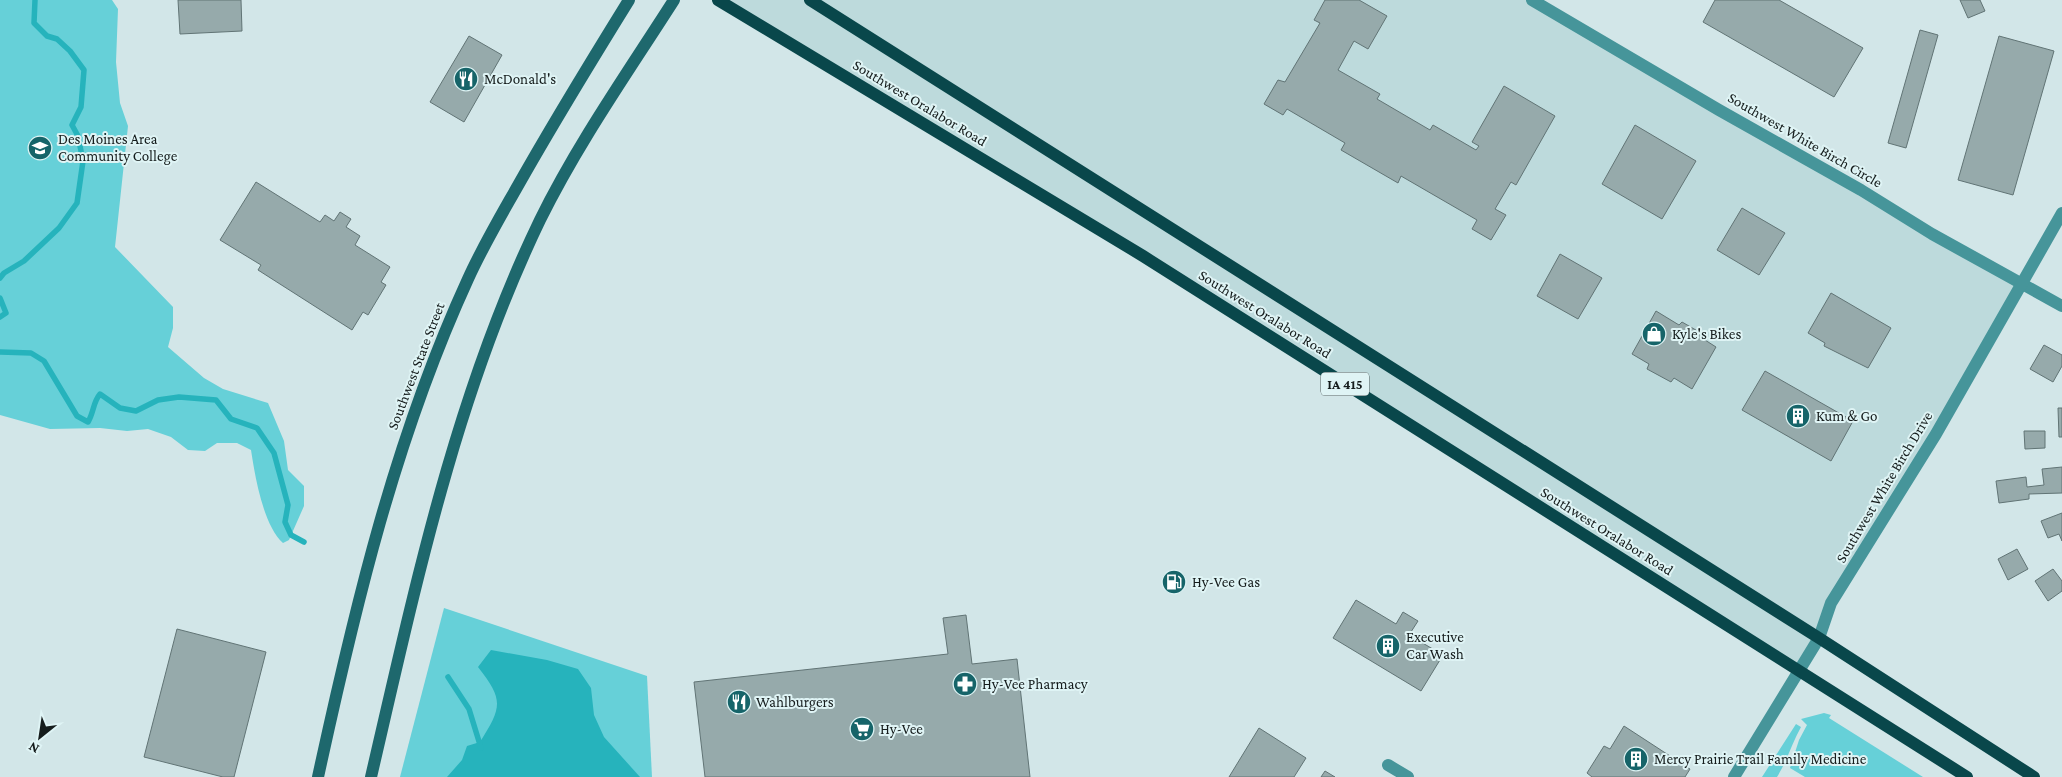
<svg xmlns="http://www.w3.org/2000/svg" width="2062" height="777" font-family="'Crimson Pro',serif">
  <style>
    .built { fill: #bddadc }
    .green { fill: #66d0d8 }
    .water { fill: #26b3bc }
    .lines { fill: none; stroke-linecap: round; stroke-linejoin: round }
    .stream { stroke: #26b3bc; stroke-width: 5.5 }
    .building { fill: #96aaab; stroke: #617475 }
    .street { stroke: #46959a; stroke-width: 12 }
    .secondary { stroke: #1e686d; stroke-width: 12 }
    .primary { stroke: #09474b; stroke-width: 12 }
    .labels { text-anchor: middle; stroke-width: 4; stroke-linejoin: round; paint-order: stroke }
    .shield { fill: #dff4f5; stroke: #525d5d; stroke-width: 1 }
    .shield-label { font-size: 14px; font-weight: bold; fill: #151c1c }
    .poi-label { font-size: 15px; fill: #151c1c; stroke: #dff4f5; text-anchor: start }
    .street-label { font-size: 15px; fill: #151c1c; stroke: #dff4f5 }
  </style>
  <rect width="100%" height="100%" fill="#d2e6e8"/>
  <polygon class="built" points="718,0 1532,0 2022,284 1831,603 1800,671 1494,478"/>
  <g class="green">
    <path d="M 0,0 L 112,0 L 118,9 L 116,62 L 120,103 L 128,126 L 115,247 L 173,307 L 173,328 L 168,347 L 204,378 L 223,389 L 268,403 L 284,441 L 288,470 L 304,486 L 304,506 L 289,540 L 283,543 C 263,525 255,476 251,450 L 237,443 L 217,443 L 205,451 L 188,450 L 171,437 L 148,429 L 127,431 L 100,428 L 50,429 L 0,415 Z"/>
    <polygon points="444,608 647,676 652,777 400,777"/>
    <polygon points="1824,713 1831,715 1829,718 1923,777 1805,777 1790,768 1799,740 1807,725 1801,719"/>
    <path d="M 1796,724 L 1801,727 C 1792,743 1787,761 1777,777 L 1762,777 Z"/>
  </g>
  <path class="water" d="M 491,650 L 547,660 L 578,669 L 591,688 L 594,715 L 604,737 L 640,777 L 447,777 L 462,760 L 467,746 L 480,742 C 502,707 504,700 478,667 Z"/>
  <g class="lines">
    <g class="stream">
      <polyline points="0,278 4,273 24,261 59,228 77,203 83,161 78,136 72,125 81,107 84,70 70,51 57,39 47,36 34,23 35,0"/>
      <polyline points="0,298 6,313 0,317"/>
      <path d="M 0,352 L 31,353 L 44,361 L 77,416 L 88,422 C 94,412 93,402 100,394 L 120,408 L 136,411 L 158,400 L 179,397 L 216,400 L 231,419 L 257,428 L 274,453 L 288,505 L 285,522 L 291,535 L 304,542"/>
      <polyline points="448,677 469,709 481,748"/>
    </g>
  </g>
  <g class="building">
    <polygon points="178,0 241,0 242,31 180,34"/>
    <polygon points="1325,0 1359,0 1387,16 1368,49 1354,41 1338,70 1380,94 1377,99 1430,130 1433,125 1476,150 1479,146 1472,142 1504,86 1555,116 1516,185 1511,182 1495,209 1506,215 1491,240 1472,229 1477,220 1401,176 1398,183 1341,150 1345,143 1287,109 1283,115 1264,104 1278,80 1285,82 1320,23 1314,20"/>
    <polygon points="1715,0 1779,0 1863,48 1834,97 1703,22"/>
    <polygon points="1960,0 1980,0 1985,11 1968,18"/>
    <polygon points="1920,30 1938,35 1906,148 1888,143"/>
    <polygon points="469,36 502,55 464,122 430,102"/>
    <polygon points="1999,36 2054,51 2013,195 1958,180"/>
    <polygon points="1635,125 1696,161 1662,219 1602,184"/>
    <polygon points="256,182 320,222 325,215 334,221 340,212 351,219 346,227 360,236 355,245 390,267 381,282 386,285 368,315 363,312 352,330 258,270 261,265 220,240"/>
    <polygon points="1742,208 1785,233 1759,275 1717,250"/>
    <polygon points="1560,254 1602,278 1578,319 1537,296"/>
    <polygon points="1831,293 1891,328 1868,368 1824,346 1825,343 1808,333"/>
    <polygon points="1656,311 1679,325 1682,322 1708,337 1705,340 1716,347 1692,389 1674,378 1671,382 1647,369 1649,364 1632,354"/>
    <polygon points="2044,345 2062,355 2062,366 2053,382 2030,369"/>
    <polygon points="1765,371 1853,421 1831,461 1742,410"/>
    <polygon points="2058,408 2062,408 2062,437 2059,437"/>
    <polygon points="2024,431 2045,431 2045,448 2025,449"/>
    <polygon points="2062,467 2062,493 2029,494 2029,499 1999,503 1996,481 2026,477 2027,487 2044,485 2042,469"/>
    <polygon points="2062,513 2062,541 2059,534 2048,538 2041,521"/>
    <polygon points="2017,549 2028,569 2008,580 1998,559"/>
    <polygon points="2053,569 2062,581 2062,591 2048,601 2035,581"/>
    <polygon points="1356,600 1396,624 1403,612 1418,621 1409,635 1443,655 1421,691 1333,638"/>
    <polygon points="966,615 972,664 1017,659 1030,777 705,777 694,682 948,654 943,618"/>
    <polygon points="177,629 266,652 234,777 223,777 144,757"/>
    <polygon points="1624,726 1690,769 1685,777 1592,777 1587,773 1604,746 1610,749"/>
    <polygon points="1259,728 1306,758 1294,777 1229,777"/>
    <polygon points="1325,771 1335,777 1321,777"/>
  </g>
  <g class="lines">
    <g class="street">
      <polyline points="1532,0 1719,110 1861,190 1932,234 2062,306"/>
      <polyline points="1388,765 1408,777"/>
      <polyline points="1734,777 1819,638 1831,603 1936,434 2062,213"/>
    </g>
    <g class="secondary">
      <path d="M 318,777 C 355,607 395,438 468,279 C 482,248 499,219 516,189 C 552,125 590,63 629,0"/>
      <path d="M 371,777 C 415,588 455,396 540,220 C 578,143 628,72 674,0"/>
    </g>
    <g class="primary">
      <polyline points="718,0 1143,256 1967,777"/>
      <polyline points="810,0 1819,638 2034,777"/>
    </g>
  </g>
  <defs>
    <g id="restaurant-disc" transform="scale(1.25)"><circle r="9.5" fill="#166469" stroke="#dff4f5"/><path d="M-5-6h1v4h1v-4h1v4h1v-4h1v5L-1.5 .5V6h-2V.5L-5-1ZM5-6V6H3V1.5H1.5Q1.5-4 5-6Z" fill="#fff"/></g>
    <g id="university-disc" transform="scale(1.25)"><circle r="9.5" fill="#166469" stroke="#dff4f5"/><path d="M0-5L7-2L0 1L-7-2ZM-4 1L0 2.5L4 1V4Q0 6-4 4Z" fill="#fff"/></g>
    <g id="shop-disc" transform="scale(1.25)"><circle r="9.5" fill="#166469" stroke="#dff4f5"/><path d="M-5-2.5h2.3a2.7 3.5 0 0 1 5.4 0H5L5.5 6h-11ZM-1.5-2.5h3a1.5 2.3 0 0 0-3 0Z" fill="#fff"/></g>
    <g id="building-disc" transform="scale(1.25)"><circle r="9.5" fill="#166469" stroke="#dff4f5"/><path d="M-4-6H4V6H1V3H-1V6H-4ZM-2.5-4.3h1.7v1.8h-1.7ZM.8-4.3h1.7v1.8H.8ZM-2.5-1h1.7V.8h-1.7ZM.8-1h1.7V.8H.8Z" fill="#fff"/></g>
    <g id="fuel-disc" transform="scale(1.25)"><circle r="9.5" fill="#166469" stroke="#dff4f5"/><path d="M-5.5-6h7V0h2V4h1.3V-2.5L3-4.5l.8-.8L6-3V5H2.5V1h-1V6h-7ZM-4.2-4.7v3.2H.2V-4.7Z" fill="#fff"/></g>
    <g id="pharmacy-disc" transform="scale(1.25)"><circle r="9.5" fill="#166469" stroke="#dff4f5"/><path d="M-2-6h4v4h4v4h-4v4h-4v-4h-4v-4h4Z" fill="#fff"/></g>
    <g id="supermarket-disc" transform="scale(1.25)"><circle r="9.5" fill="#166469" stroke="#dff4f5"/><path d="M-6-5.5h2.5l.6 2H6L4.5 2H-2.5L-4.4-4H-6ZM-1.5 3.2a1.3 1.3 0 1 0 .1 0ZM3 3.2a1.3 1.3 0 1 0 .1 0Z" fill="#fff"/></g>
  </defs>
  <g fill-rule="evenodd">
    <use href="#restaurant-disc" x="466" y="79"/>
    <use href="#university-disc" x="40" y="148"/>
    <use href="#shop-disc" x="1654" y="334"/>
    <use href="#building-disc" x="1798" y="416"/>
    <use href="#fuel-disc" x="1174" y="582"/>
    <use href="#building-disc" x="1388" y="646"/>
    <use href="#pharmacy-disc" x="965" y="684"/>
    <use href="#restaurant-disc" x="739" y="702"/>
    <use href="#supermarket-disc" x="862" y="729"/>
    <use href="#building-disc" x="1636" y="759"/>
  </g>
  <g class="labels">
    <rect class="shield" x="1321" y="372.5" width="48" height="23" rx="4"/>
    <g class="shield-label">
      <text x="1345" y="389">IA 415</text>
    </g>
    <g class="poi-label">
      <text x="484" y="84">McDonald's</text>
      <text x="58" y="144">Des Moines Area<tspan x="58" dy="17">Community College</tspan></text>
      <text x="1672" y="339">Kyle's Bikes</text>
      <text x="1816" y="421">Kum &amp; Go</text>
      <text x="1192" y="587">Hy-Vee Gas</text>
      <text x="1406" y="642">Executive<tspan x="1406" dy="17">Car Wash</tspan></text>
      <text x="982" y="689">Hy-Vee Pharmacy</text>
      <text x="756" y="707">Wahlburgers</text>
      <text x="880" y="734">Hy-Vee</text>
      <text x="1654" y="764">Mercy Prairie Trail Family Medicine</text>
    </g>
    <g class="street-label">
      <text transform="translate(920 103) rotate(31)" y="5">Southwest Oralabor Road</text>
      <text transform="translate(1805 140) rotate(30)" y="5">Southwest White Birch Circle</text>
      <text transform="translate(1265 314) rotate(32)" y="5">Southwest Oralabor Road</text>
      <text transform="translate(416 366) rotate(-69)" y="5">Southwest State Street</text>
      <text transform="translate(1884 487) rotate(-59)" y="5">Southwest White Birch Drive</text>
      <text transform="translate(1607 531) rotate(32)" y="5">Southwest Oralabor Road</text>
    </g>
  </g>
  <g transform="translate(40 737) rotate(210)" stroke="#dff4f5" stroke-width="4" paint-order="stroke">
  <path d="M0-4L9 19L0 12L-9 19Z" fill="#151c1c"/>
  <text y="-8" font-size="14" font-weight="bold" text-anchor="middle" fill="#151c1c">N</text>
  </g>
</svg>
